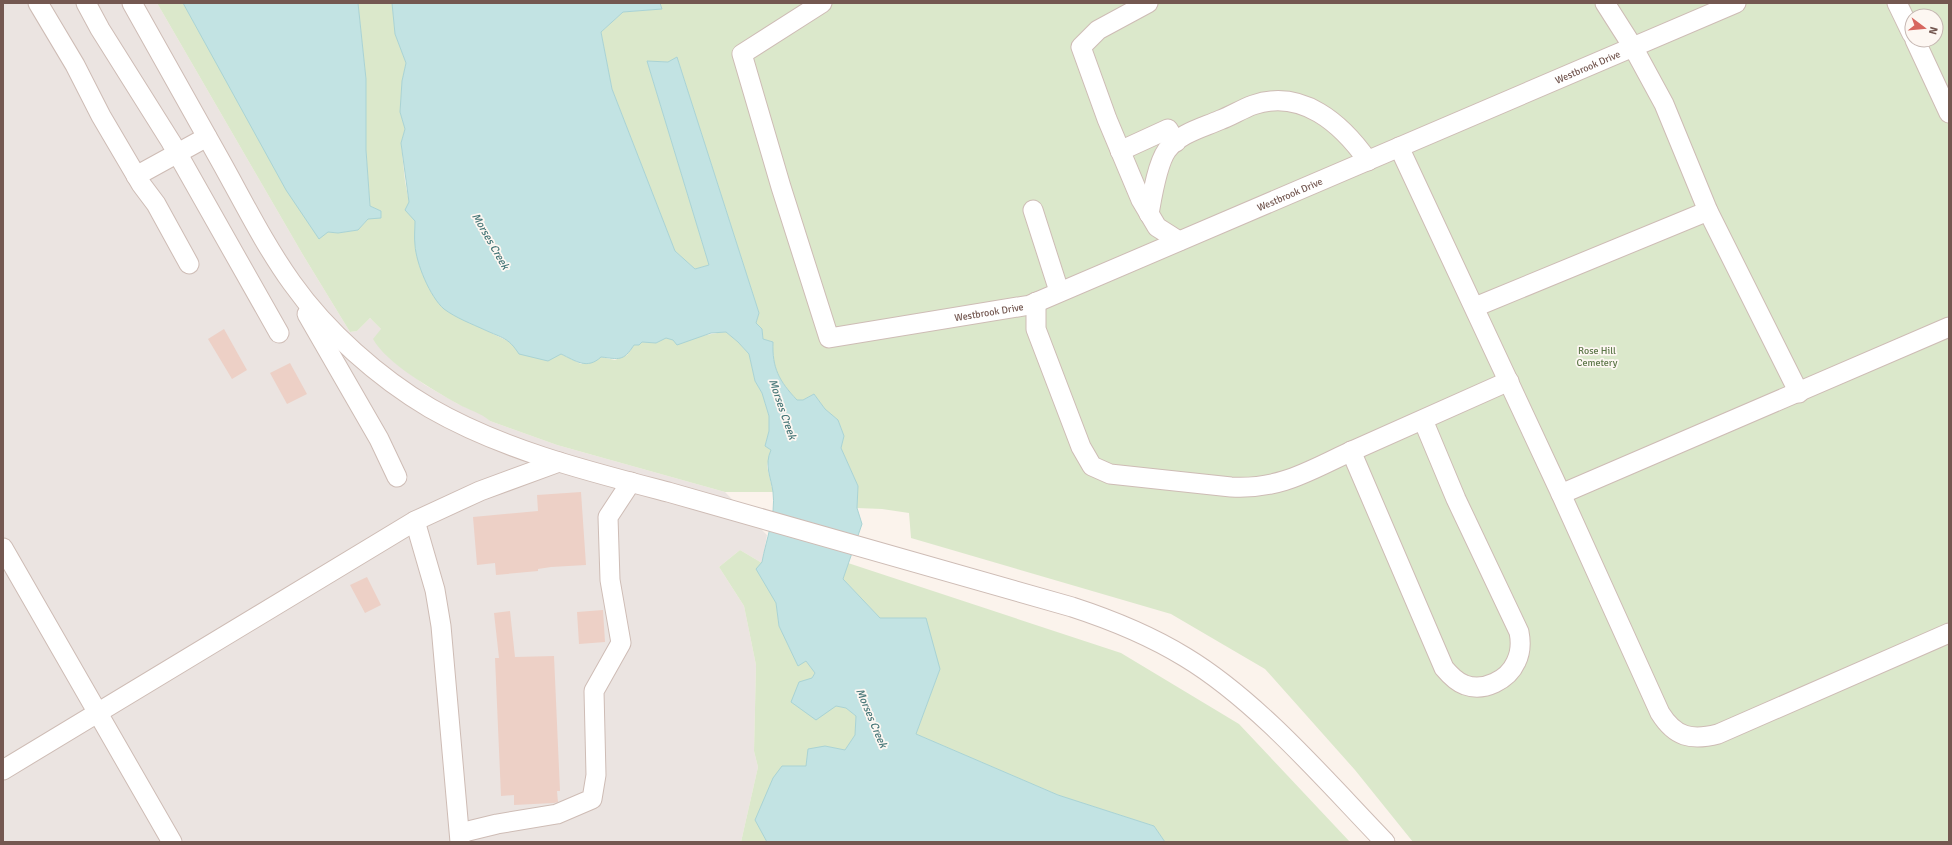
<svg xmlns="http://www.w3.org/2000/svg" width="1952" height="845" font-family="Signika,sans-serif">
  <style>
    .industrial { fill: #ebe4e1 }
    .green { fill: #dbe8cb; fill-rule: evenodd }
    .water { fill: #c2e3e3; stroke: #a9d3d4 }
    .building { fill: #edd0c6 }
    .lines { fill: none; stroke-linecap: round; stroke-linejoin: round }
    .minor-casing { stroke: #cebcb5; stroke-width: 21 }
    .minor { stroke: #fff; stroke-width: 19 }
    .labels { text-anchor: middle; stroke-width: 3.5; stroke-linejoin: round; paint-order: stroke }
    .street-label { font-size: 10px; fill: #745851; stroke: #fdf7f2 }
    .park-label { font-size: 10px; fill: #5e784a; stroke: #fdf7f2 }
    .water-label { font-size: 11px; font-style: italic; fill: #467677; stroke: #fdf7f2 }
  </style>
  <rect width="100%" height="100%" fill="#fbf3ec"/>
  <polygon class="industrial" points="3,3 157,3 303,255 350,332 357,331 370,318 381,329 394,362 425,385 458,404 484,415 490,421 557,445 725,492 767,535 762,563 740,550 719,567 744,606 756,665 754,751 758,767 741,842 3,842"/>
  <g class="green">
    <path d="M 157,3 L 183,3 L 206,44 L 328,232 L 338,233 L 358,230 L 368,219 L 381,211 L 370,206 L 366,150 L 366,79 L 358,3 L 392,3 L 395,34 L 406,63 L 402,81 L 400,112 L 405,129 L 401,143 L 405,181 L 409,202 L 415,221 L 415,246 L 429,289 L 443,308 L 464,320 L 512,343 L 561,354 L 581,364 L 601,357 L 615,360 L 627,355 L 634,345 L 642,342 L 656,343 L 666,337 C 684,343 707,333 726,332 L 738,342 L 749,354 L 755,381 L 762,393 L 769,416 L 769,431 L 765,446 L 771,450 L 767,466 L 773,492 L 725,492 L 557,445 L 490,421 C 481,413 469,410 458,404 C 433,390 386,363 373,339 L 381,329 L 370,318 L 357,331 L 350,332 L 303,255 Z"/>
    <path d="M 660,3 L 1949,3 L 1949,842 L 1413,842 L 1355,770 L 1265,669 L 1171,614 L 911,538 L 909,513 L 882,509 L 857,508 L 858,486 L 841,448 L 844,436 L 838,420 L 825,409 L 814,394 L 803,400 L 797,400 C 779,381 772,368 773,342 L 763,339 L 762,329 L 756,323 L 759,313 L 677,57 L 669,62 L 647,61 L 709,265 L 695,269 L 675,251 L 612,89 L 601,32 L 623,12 L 662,9 ZM 1912,16 L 1936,16 L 1936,40 L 1912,40 Z"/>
    <path d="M 740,550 L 762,563 L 770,591 L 776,603 L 779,626 L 798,665 L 806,661 L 815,673 L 812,678 L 836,706 L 846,708 L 856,716 L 855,735 L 845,750 L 825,746 L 806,766 L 783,766 C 765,788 767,810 765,837 L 767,842 L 741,842 L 758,767 L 754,751 L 756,665 L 744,606 L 719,567 Z"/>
    <polygon points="848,563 1121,653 1239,724 1350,842 1165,842 1154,826 1058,795 916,734 940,669 880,618 843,579"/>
  </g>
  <g class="water">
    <polygon points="183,3 358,3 366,79 366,150 370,206 381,211 381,218 368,219 358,230 338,233 328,232 319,239 286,190"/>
    <path d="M 392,3 L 660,3 L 662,9 L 623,12 L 601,32 L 612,89 L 675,251 L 695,269 L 709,265 L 647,61 L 668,62 L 677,57 L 759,313 L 756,323 L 762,329 L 763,339 L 773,342 C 772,368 779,381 797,400 L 803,400 L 814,394 L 825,409 L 838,420 L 844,436 L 841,448 L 858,486 L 857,508 L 862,524 L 843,579 L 880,618 L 926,618 L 940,669 L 916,734 L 1058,795 L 1154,826 L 1165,842 L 767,842 L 755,820 L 773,778 L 782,766 L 806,766 L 808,749 L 825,746 L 845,750 L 855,735 L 856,716 L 846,708 L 836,706 L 816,720 L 791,702 L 799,682 L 812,678 L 815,673 L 806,661 L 798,666 L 779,626 L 776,603 L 756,569 L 762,562 C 766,540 776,515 773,492 C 771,477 764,465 771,450 L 765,446 L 769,431 L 769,416 L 762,393 L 755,381 L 749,354 L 738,342 L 726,332 L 711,333 L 677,345 L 673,340 L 666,338 L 656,343 L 642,342 L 639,345 L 634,345 C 623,362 619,359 601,357 C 587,370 576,361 561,354 L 548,361 L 519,354 C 508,337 502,338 485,330 C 472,324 456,318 444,309 C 430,297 416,263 415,245 C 414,237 415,229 415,221 L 405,210 L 409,202 L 401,143 L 405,129 L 400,112 L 402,81 L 406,63 L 395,34 Z"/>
  </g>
  <g class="building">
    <polygon points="224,329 247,370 232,379 208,339"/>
    <polygon points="290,363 307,394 287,404 270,373"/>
    <polygon points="581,492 586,565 551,567 538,569 538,571 496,575 495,563 477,565 473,517 538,511 537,495"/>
    <polygon points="367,577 381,605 365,613 350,585"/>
    <polygon points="603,610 605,642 579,644 577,612"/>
    <polygon points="510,611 515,657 554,656 560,791 557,791 558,802 554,803 514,805 514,795 501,796 495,658 499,658 494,613"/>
  </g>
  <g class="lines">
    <g class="minor-casing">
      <g id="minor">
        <polyline points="38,3 75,65 101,116 141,184 156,204 189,264"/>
        <polyline points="86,3 100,29 171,142 279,333"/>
        <path d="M 132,3 C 161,55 191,108 220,160 C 243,201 264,244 292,283 C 326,331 379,378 430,408 C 503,450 587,471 668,492 L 1072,607 C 1112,620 1149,635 1185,657 C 1258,701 1326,781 1385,842"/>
        <path id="s1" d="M 822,3 L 742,54 L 781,187 L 829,338 L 1030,305 L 1736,3"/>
        <polyline points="1148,3 1098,30 1081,47 1107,119 1141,200 1157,227 1179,241"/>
        <polyline points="1605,3 1633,47 1664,104 1708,211 1799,393"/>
        <polyline points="1897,3 1912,34"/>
        <polyline points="1915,40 1949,113"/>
        <path d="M 1399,147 L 1561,494 L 1660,713 C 1675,737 1691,741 1718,734 L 1949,633"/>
        <polyline points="1120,151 1168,129 1176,142"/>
        <polyline points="136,176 207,137"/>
        <polyline points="1033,210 1059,291"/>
        <path d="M 1149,214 C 1152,197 1157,164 1167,150 C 1180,133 1202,128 1220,120 C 1231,116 1242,109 1253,105 C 1302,88 1342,124 1368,161"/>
        <path d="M 1036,302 L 1036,329 L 1081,447 L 1092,466 L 1110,474 L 1231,487 C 1285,490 1314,467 1361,447 C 1410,425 1459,403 1509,381"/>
        <polyline points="1475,307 1708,211"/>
        <polyline points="307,314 379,439 397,477"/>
        <path d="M 1351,451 L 1444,668 C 1449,674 1456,682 1465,685 C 1484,692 1508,680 1516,662 C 1521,652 1521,642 1519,632 L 1456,499 L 1423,420"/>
        <polyline points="1561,494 1949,327"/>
        <polyline points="415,521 435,590 441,626 460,842"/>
        <polyline points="3,548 172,842"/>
        <polyline points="3,770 415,521 480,491 559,462"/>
        <polyline points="460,833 497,824 557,814 592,799 596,775 594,691 621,643 610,580 608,517 631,482"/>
      </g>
    </g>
    <use href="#minor" class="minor"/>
  </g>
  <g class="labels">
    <g class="street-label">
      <text dy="4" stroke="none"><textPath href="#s1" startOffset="1202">Westbrook Drive</textPath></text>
      <text dy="4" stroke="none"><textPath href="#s1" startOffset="878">Westbrook Drive</textPath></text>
      <text dy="4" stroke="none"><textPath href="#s1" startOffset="554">Westbrook Drive</textPath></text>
    </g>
    <g class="park-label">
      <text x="1597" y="354">Rose Hill<tspan x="1597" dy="12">Cemetery</tspan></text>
    </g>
    <g class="water-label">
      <text transform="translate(491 241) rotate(60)" y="4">Morses Creek</text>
      <text transform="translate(783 409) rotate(71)" y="4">Morses Creek</text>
      <text transform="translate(872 718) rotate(67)" y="4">Morses Creek</text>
    </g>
  </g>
  <rect width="1952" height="845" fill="none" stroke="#745851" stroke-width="8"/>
  <g transform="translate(1924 28) rotate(106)"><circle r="19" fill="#fdf7f2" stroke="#c6b7b2"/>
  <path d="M0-3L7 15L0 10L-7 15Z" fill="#d7675f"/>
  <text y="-6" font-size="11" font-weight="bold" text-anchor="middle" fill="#745851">N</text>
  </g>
</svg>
